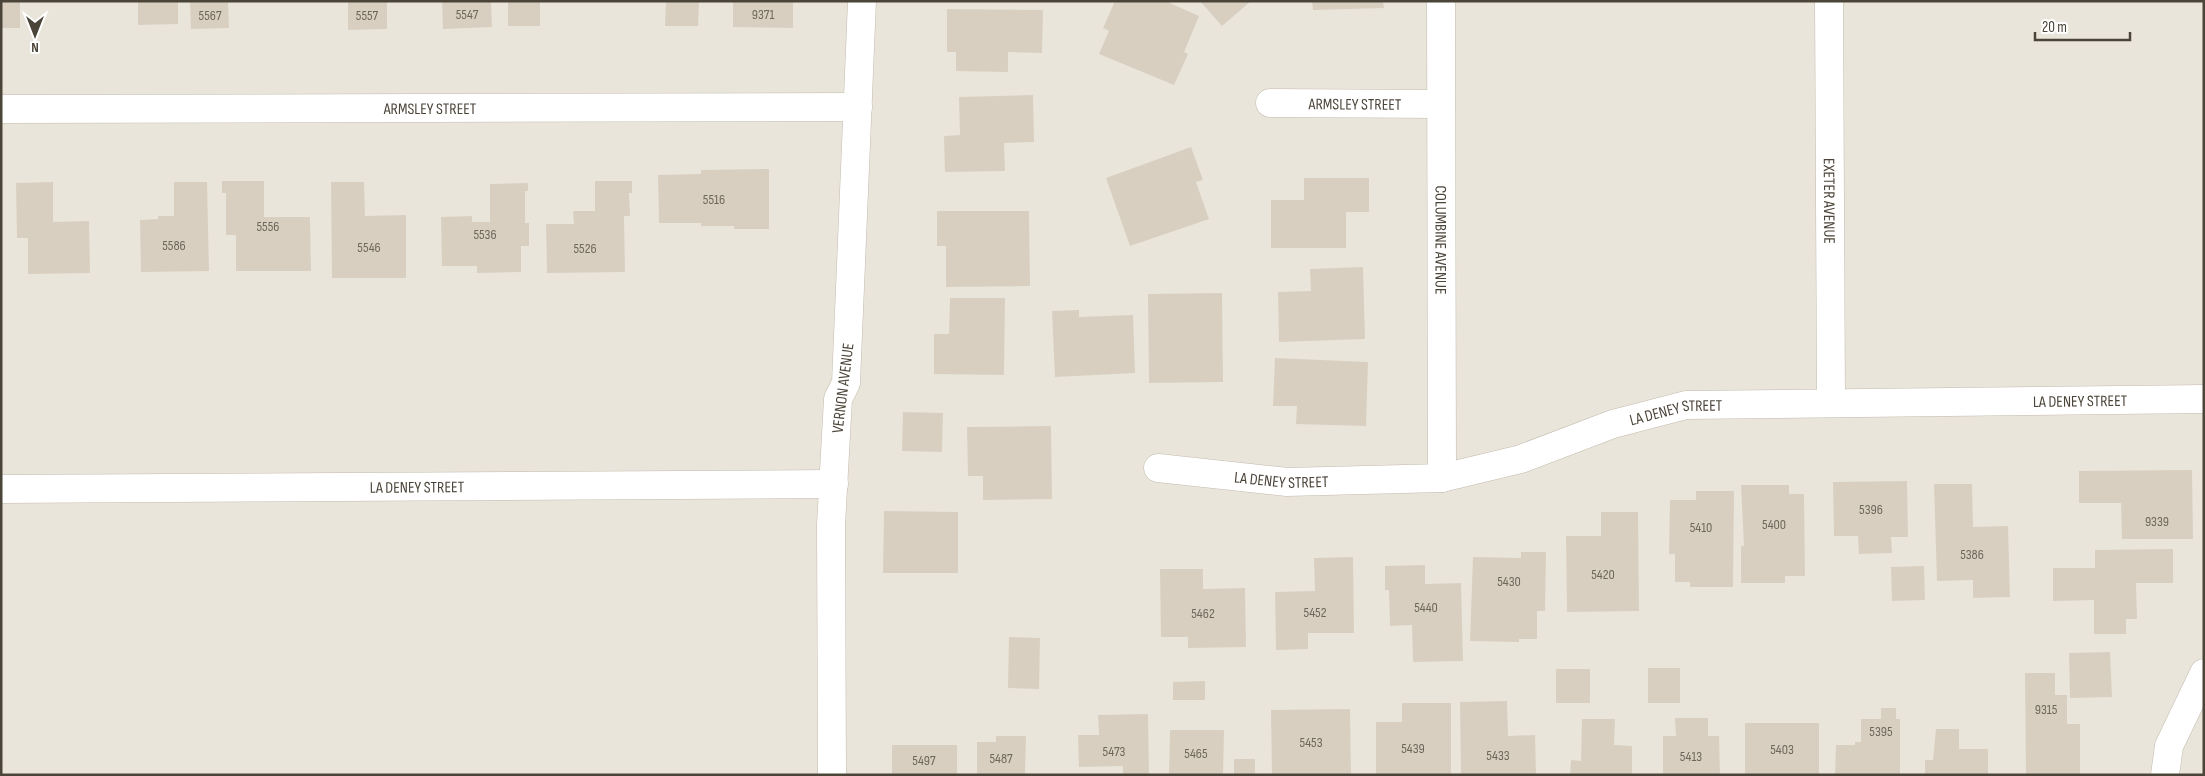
<svg xmlns="http://www.w3.org/2000/svg" width="2205" height="776" font-family="'Sofia Sans Condensed',sans-serif">
  <style>
    .residential { fill: #eae5da }
    .building { fill: #d8cfc1 }
    .lines { fill: none; stroke-linecap: round; stroke-linejoin: round }
    .minor-casing { stroke: #c2bbae; stroke-width: 29 }
    .minor { stroke: #fff; stroke-width: 28 }
    .labels { text-anchor: middle; stroke-width: 4; stroke-linejoin: round; paint-order: stroke }
    .number-label { font-size: 14px; fill: #6e675b }
    .street-label { font-size: 16px; fill: #4b4439; stroke: #fff }
  </style>
  <rect width="100%" height="100%" fill="#f6f3ec"/>
  <rect class="residential" x="1" y="1" width="2203" height="774"/>
  <g class="building">
    <rect x="1" y="1" width="19" height="27"/>
    <polygon points="138,1 178,1 178,24 138,25"/>
    <polygon points="190,1 228,1 229,28 191,29"/>
    <polygon points="348,1 387,1 387,29 348,30"/>
    <polygon points="442,1 491,1 492,27 443,29"/>
    <rect x="508" y="1" width="32" height="25"/>
    <polygon points="666,1 699,1 698,26 665,26"/>
    <polygon points="733,1 793,1 793,28 733,27"/>
    <polygon points="1115,1 1165,1 1199,16 1184,52 1188,54 1174,85 1099,54 1109,31 1103,28"/>
    <polygon points="1200,1 1251,1 1222,26"/>
    <polygon points="1312,1 1383,1 1384,8 1313,10"/>
    <polygon points="947,9 1043,10 1042,53 1008,52 1008,72 956,71 956,52 947,52"/>
    <polygon points="1033,95 1034,142 1004,143 1005,171 945,172 944,136 960,135 959,97"/>
    <polygon points="1191,147 1203,180 1196,182 1209,219 1130,246 1106,178"/>
    <polygon points="769,169 769,229 734,229 734,226 701,226 701,223 659,223 658,175 701,174 701,170"/>
    <polygon points="1304,178 1369,178 1369,212 1346,212 1346,248 1271,248 1271,200 1304,200"/>
    <polygon points="222,181 264,181 264,217 310,217 311,271 236,271 236,235 226,235 226,193 222,193"/>
    <polygon points="595,181 632,181 632,193 629,193 630,216 624,216 625,272 547,273 546,224 574,224 573,211 595,211"/>
    <polygon points="53,182 53,222 89,221 90,273 28,274 28,238 17,238 16,183"/>
    <polygon points="174,182 207,182 209,271 141,272 140,220 158,219 158,216 174,216"/>
    <polygon points="331,182 364,182 365,216 406,215 406,278 332,278"/>
    <polygon points="528,183 528,191 525,191 525,223 529,223 529,246 521,246 521,272 477,273 477,266 442,266 441,217 472,216 472,222 490,222 490,184"/>
    <polygon points="937,211 1029,211 1030,286 946,287 946,246 937,246"/>
    <polygon points="1363,267 1365,339 1279,342 1278,292 1311,291 1310,269"/>
    <polygon points="1222,293 1223,382 1149,383 1148,294"/>
    <polygon points="950,298 1005,298 1004,375 934,374 934,334 949,334"/>
    <polygon points="1079,310 1079,317 1133,315 1135,373 1055,377 1052,311"/>
    <polygon points="1275,358 1368,362 1366,426 1296,424 1297,406 1273,406"/>
    <polygon points="903,412 943,413 942,452 902,451"/>
    <polygon points="1051,426 1052,499 983,500 983,476 968,476 967,427"/>
    <polygon points="2192,470 2193,539 2122,539 2121,503 2079,503 2079,471"/>
    <polygon points="1907,481 1908,537 1891,537 1892,553 1859,554 1858,536 1834,536 1833,482"/>
    <polygon points="1934,484 1972,484 1973,527 2008,526 2010,597 1973,598 1973,580 1937,581"/>
    <polygon points="1741,485 1789,485 1789,494 1804,494 1805,576 1785,576 1785,583 1741,583 1741,546 1744,546"/>
    <polygon points="1696,491 1734,491 1733,587 1690,587 1690,582 1675,582 1675,554 1669,554 1670,500 1696,500"/>
    <polygon points="884,511 958,512 958,573 883,573"/>
    <polygon points="1601,512 1638,512 1639,611 1567,612 1566,536 1601,536"/>
    <polygon points="2173,549 2173,583 2136,583 2137,619 2126,619 2126,634 2094,634 2094,600 2053,601 2053,568 2095,568 2095,550"/>
    <polygon points="1521,552 1546,552 1545,611 1537,611 1537,639 1519,639 1519,642 1470,641 1473,557 1521,558"/>
    <polygon points="1353,557 1354,633 1308,633 1308,649 1276,650 1275,592 1315,591 1314,558"/>
    <polygon points="1425,565 1425,584 1461,583 1463,661 1413,662 1412,625 1390,626 1389,590 1385,590 1385,566"/>
    <polygon points="1924,566 1925,600 1892,601 1891,567"/>
    <polygon points="1160,569 1203,569 1203,589 1245,588 1246,647 1188,648 1188,637 1161,637"/>
    <polygon points="1009,637 1040,638 1039,689 1008,688"/>
    <polygon points="2110,652 2112,697 2070,698 2069,653"/>
    <rect x="1648" y="668" width="32" height="35"/>
    <rect x="1556" y="669" width="34" height="34"/>
    <polygon points="2025,673 2055,673 2055,695 2067,695 2067,724 2080,724 2080,775 2026,775"/>
    <polygon points="1205,681 1205,700 1173,700 1173,682"/>
    <polygon points="1507,701 1508,736 1535,735 1536,775 1461,775 1460,702"/>
    <polygon points="1402,703 1451,703 1451,775 1376,775 1376,722 1402,722"/>
    <polygon points="1881,708 1896,708 1896,719 1900,719 1900,775 1835,775 1836,745 1855,745 1855,742 1861,742 1861,719 1881,719"/>
    <polygon points="1350,709 1351,775 1272,775 1271,710"/>
    <polygon points="1148,714 1149,775 1123,775 1123,766 1079,767 1078,735 1099,735 1098,715"/>
    <polygon points="1675,718 1708,718 1708,736 1719,736 1720,775 1663,775 1663,736 1676,736"/>
    <polygon points="1582,719 1615,719 1614,745 1632,746 1632,775 1570,775 1571,760 1581,761"/>
    <rect x="1745" y="723" width="74" height="52"/>
    <polygon points="1936,729 1959,729 1959,749 1988,749 1988,775 1925,775 1925,760 1933,760"/>
    <polygon points="1170,730 1224,730 1223,775 1169,775"/>
    <polygon points="996,736 1026,736 1025,775 977,775 977,742 996,742"/>
    <rect x="892" y="745" width="65" height="30"/>
    <rect x="1234" y="759" width="21" height="16"/>
  </g>
  <g class="lines">
    <g class="minor-casing">
      <g id="minor">
        <path id="s1" d="M 1441,1 L 1442,478"/>
        <path id="s2" d="M 1829,1 L 1831,402"/>
        <path id="s3" d="M 1270,103 L 1441,104"/>
        <path id="s4" d="M 1,109 L 858,107"/>
        <path id="s5" d="M 1158,468 L 1287,482 L 1442,478 L 1521,459 L 1613,424 L 1686,405 L 2204,399"/>
        <path id="s6" d="M 1,489 L 834,484"/>
        <polyline points="832,775 831,525 838,399 846,383 862,1"/>
        <polyline points="2165,775 2169,746 2204,673"/>
      </g>
    </g>
    <use href="#minor" class="minor"/>
  </g>
  <g class="labels">
    <g class="number-label">
      <text x="467" y="19">5547</text>
      <text x="763" y="19">9371</text>
      <text x="210" y="20">5567</text>
      <text x="367" y="20">5557</text>
      <text x="714" y="204">5516</text>
      <text x="268" y="231">5556</text>
      <text x="485" y="239">5536</text>
      <text x="174" y="250">5586</text>
      <text x="369" y="252">5546</text>
      <text x="585" y="253">5526</text>
      <text x="1871" y="514">5396</text>
      <text x="2157" y="526">9339</text>
      <text x="1774" y="529">5400</text>
      <text x="1701" y="532">5410</text>
      <text x="1972" y="559">5386</text>
      <text x="1603" y="579">5420</text>
      <text x="1509" y="586">5430</text>
      <text x="1426" y="612">5440</text>
      <text x="1315" y="617">5452</text>
      <text x="1203" y="618">5462</text>
      <text x="2046" y="714">9315</text>
      <text x="1881" y="736">5395</text>
      <text x="1311" y="747">5453</text>
      <text x="1413" y="753">5439</text>
      <text x="1782" y="754">5403</text>
      <text x="1114" y="756">5473</text>
      <text x="1196" y="758">5465</text>
      <text x="1498" y="760">5433</text>
      <text x="1691" y="761">5413</text>
      <text x="1001" y="763">5487</text>
      <text x="924" y="765">5497</text>
    </g>
    <g class="street-label">
      <text dy="6" stroke="none"><textPath href="#s3" startOffset="85">ARMSLEY STREET</textPath></text>
      <text dy="6" stroke="none"><textPath href="#s4" startOffset="429">ARMSLEY STREET</textPath></text>
      <text dy="6" stroke="none"><textPath href="#s2" startOffset="200">EXETER AVENUE</textPath></text>
      <text dy="6" stroke="none"><textPath href="#s1" startOffset="239">COLUMBINE AVENUE</textPath></text>
      <text transform="translate(842 388) rotate(-83)" y="6">VERNON AVENUE</text>
      <text dy="6" stroke="none"><textPath href="#s5" startOffset="934">LA DENEY STREET</textPath></text>
      <text dy="6" stroke="none"><textPath href="#s5" startOffset="529">LA DENEY STREET</textPath></text>
      <text dy="6" stroke="none"><textPath href="#s5" startOffset="124">LA DENEY STREET</textPath></text>
      <text dy="6" stroke="none"><textPath href="#s6" startOffset="416">LA DENEY STREET</textPath></text>
    </g>
  </g>
  <rect width="2205" height="776" fill="none" stroke="#4b4439" stroke-width="5"/>
  <g transform="translate(35 35) rotate(180)" stroke="#ffffff" stroke-width="4" paint-order="stroke">
  <path d="M0-4L9 19L0 12L-9 19Z" fill="#4b4439"/>
  <text y="-8" font-size="14" font-weight="bold" text-anchor="middle" fill="#4b4439">N</text>
  </g>
  <path d="M2035 32v8h95v-8" fill="none" stroke="#4b4439" stroke-width="2.5"/>
  <text x="2042" y="32" font-size="15" fill="#4b4439" stroke="#ffffff" stroke-width="4" paint-order="stroke">20 m</text>
</svg>
